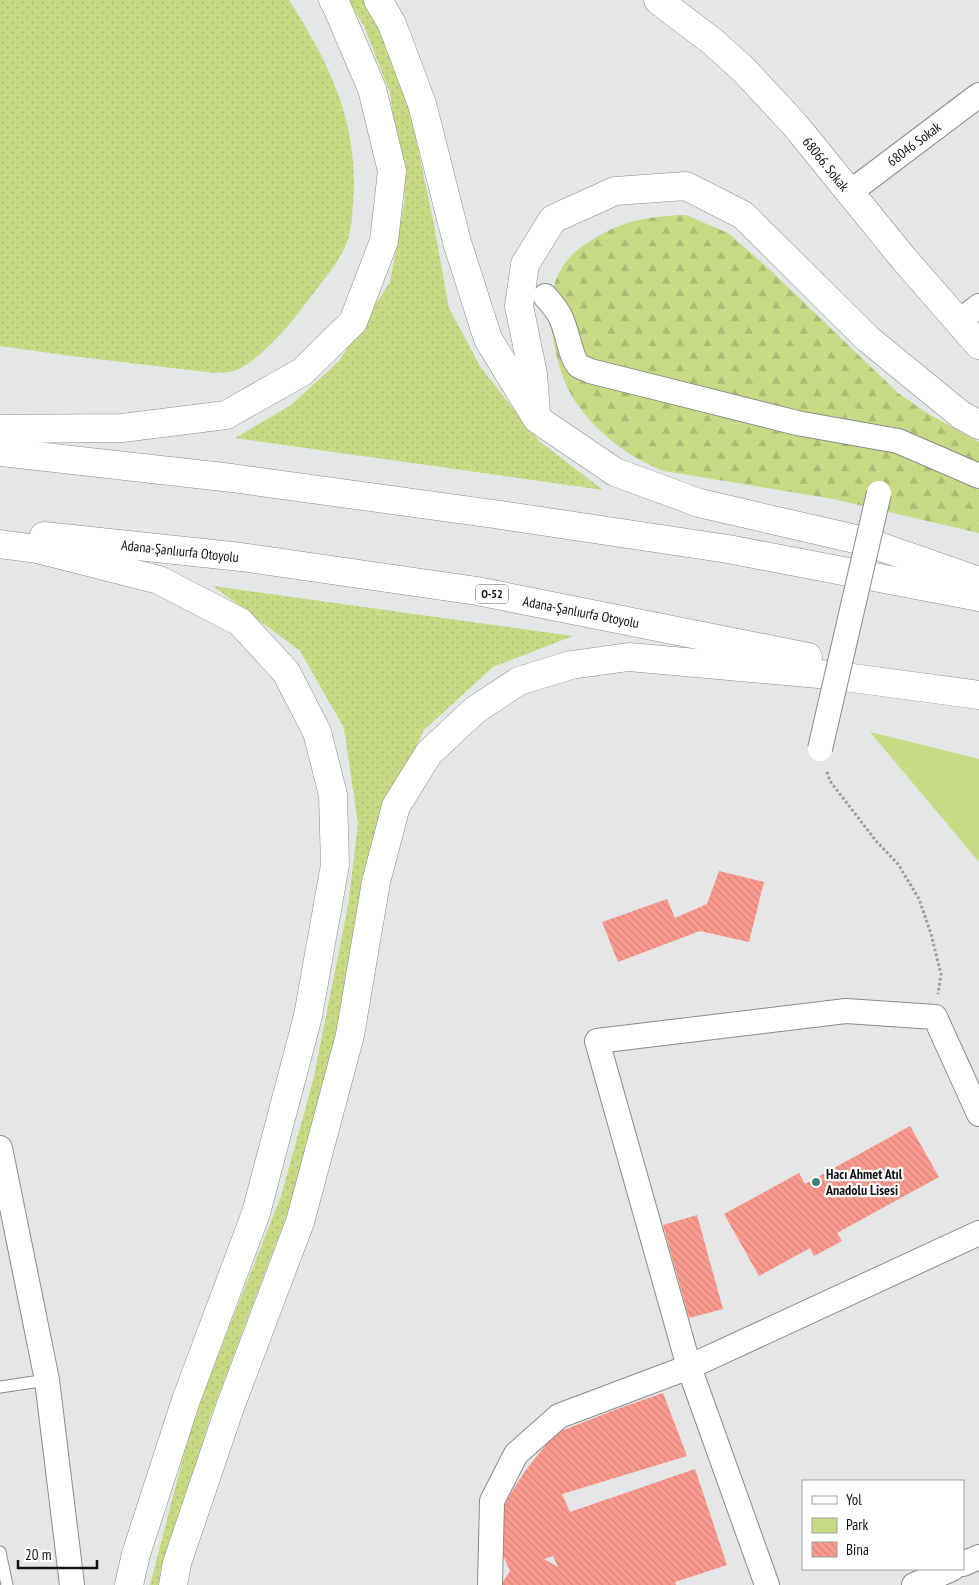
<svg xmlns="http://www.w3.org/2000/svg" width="979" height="1585" font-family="'PT Sans Narrow',sans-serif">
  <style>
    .grass { fill: url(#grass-dots) }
    .forest { fill: url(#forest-firs) }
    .green { fill: #c7db85 }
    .building { fill: url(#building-back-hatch); fill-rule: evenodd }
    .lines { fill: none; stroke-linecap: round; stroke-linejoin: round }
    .lane-casing { stroke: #8a8b8c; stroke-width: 13 }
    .street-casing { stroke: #8a8b8c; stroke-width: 26 }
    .secondary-casing { stroke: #8a8b8c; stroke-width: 29 }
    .highway-casing { stroke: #8a8b8c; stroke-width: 29 }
    .path { stroke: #9b9c9d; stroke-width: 3; stroke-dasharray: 2.5 2.5; stroke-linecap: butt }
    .lane { stroke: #fff; stroke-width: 11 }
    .street { stroke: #fff; stroke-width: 24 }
    .secondary { stroke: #fff; stroke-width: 28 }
    .highway { stroke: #fff; stroke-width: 28 }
    .street-bridge-casing { stroke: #8a8b8c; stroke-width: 26; stroke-linecap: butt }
    .street-bridge { stroke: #fff; stroke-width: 24 }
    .poi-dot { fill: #3c837b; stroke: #fff; stroke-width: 2 }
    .labels { text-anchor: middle; stroke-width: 4.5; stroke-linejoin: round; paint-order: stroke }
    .shield { fill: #fff; stroke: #59595a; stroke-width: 1 }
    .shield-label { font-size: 12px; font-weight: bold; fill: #121213 }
    .street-label { font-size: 14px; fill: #121213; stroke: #fff }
    .poi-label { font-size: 14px; font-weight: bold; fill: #121213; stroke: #fff; text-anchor: start }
  </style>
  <defs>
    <pattern id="grass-dots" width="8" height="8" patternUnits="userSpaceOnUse" patternTransform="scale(1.25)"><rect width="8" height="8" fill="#c7db85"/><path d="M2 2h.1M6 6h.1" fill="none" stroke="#aabb72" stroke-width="1.8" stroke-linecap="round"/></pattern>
    <pattern id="forest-firs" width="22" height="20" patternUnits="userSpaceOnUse" patternTransform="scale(1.25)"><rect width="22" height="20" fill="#c7db85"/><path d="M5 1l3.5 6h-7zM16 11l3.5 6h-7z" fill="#aabb72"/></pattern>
    <pattern id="building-back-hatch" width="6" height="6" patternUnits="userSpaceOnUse" patternTransform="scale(1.25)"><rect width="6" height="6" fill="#fc9a8d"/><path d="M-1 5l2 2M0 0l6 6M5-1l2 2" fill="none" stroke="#d78479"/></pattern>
  </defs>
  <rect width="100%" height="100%" fill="#e5e6e8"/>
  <g class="grass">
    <path d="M 0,0 L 289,0 C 331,66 359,123 353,203 C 352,219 351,236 343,251 C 334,269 316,289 303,307 C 289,326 257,363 234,371 C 229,373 221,372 215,373 L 71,356 L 0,346 Z"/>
    <polygon points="348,0 363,0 376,20 407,96 433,220 449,308 481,368 539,441 603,490 235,438 291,405 339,361 390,282 405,199 390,93 364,26"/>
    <polygon points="213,586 573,636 493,667 424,730 378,828 324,1089 293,1198 210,1418 171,1550 162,1585 150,1585 193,1419 281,1196 313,1081 348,906 358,824 344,728 300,651"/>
  </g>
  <path class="forest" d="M 686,215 L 728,233 L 768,268 L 898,393 L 927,413 L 979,442 L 979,533 L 833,499 L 664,471 C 628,458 591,428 572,396 C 562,379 556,357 553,338 C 549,316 549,291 560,271 C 566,259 577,249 589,242 C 620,221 648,216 686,215 Z"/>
  <polygon class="green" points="870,732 979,759 979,862"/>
  <g class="building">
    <polygon points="719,871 764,882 749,942 700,931 618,962 602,922 667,899 675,918 707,904"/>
    <polygon points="910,1126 939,1177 837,1233 842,1241 814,1256 810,1248 759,1276 724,1214 799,1173 805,1184"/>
    <polygon points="697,1215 723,1309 689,1318 663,1225"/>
    <path d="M 663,1393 L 687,1456 L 562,1494 L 570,1512 L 695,1469 L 727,1565 L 675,1582 L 676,1585 L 501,1585 L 510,1571 L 502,1553 L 499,1512 L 525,1471 L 545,1446 L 543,1438 L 620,1408 ZM 553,1556 L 558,1567 L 544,1559 Z"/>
  </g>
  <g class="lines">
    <g class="lane-casing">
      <g id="lane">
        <polyline points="0,1387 47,1380"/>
        <polyline points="0,1552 7,1585"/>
      </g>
    </g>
    <g class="street-casing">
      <g id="street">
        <polyline points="849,193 979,95"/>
        <path d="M 545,296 C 551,303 557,309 561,318 C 567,330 571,359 579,366 C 582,368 587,369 590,371 L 797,423 L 898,441 L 979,476"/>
        <polyline points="958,322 979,306"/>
        <polyline points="0,1148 47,1380 72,1585"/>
        <polyline points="963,1564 979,1557"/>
        <polyline points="490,1585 492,1501 516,1454 559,1416 689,1367 979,1233"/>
        <polyline points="767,1585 689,1367 597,1041 846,1011 935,1017 979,1114"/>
        <polyline points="914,1585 952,1569"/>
      </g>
    </g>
    <g class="secondary-casing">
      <polyline id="secondary" points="658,0 713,42 744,70 795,125 904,259 979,345"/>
    </g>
    <g class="highway-casing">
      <g id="highway">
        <polyline points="378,0 392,24 422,104 457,242 488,339 537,419 615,472 699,503 864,541 979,581"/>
        <polyline points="536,412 533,374 519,306 525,264 553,219 615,191 686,186 743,215 868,339 961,415 979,425"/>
        <polyline points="0,429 122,428 226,415 302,372 353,322 384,241 392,171 372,89 337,7 333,0"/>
        <polyline points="0,452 232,478 494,514 728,549 979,597"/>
        <polyline points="44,536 241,557 477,591 808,657"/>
        <polyline points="0,544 37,549 159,580 240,622 286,672 317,732 333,795 335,865 308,1016 256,1213 186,1400 136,1554 129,1585"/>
        <polyline points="173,1585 177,1563 230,1407 300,1222 350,1035 376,882 396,806 429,753 475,710 519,681 571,665 629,657 830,675 979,695"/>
      </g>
    </g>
    <polyline class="path" points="827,772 830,781 876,841 898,864 919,899 931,934 941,974 938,994"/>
    <use href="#lane" class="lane"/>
    <use href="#street" class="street"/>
    <use href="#secondary" class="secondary"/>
    <use href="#highway" class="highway"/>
    <g class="street-bridge-casing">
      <polyline id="street-bridge" points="820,749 879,493"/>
    </g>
    <use href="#street-bridge" class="street-bridge"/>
  </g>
  <circle class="poi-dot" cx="816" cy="1182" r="5"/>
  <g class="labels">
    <rect class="shield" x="476" y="584.5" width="32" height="19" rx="4"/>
    <g class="shield-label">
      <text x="492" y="598">O-52</text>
    </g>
    <g class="street-label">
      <text transform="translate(914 144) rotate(-37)" y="5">68046 Sokak</text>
      <text transform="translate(826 164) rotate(51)" y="5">68066. Sokak</text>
      <text transform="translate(180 551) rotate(6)" y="5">Adana-Şanlıurfa Otoyolu</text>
      <text transform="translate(581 612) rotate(11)" y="5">Adana-Şanlıurfa Otoyolu</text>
    </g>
    <g class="poi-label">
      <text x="826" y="1179">Hacı Ahmet Atıl<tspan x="826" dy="16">Anadolu Lisesi</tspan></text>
    </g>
  </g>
  <rect x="802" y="1480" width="162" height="90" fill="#ffffff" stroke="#a0a0a1"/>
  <rect x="812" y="1496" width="25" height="8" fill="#ffffff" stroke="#a0a0a1"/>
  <text x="846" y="1505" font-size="15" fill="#121213">Yol</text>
  <rect x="812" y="1518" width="25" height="15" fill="#c7db85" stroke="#a0a0a1"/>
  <text x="846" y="1530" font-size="15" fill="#121213">Park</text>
  <rect x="812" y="1542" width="25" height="15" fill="url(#building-back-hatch)" stroke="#a0a0a1"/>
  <text x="846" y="1555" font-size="15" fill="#121213">Bina</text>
  <path d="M18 1560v8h79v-8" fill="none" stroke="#121213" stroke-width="2.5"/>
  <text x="25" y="1560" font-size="15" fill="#121213" stroke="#ffffff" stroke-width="4" paint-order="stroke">20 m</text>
</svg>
